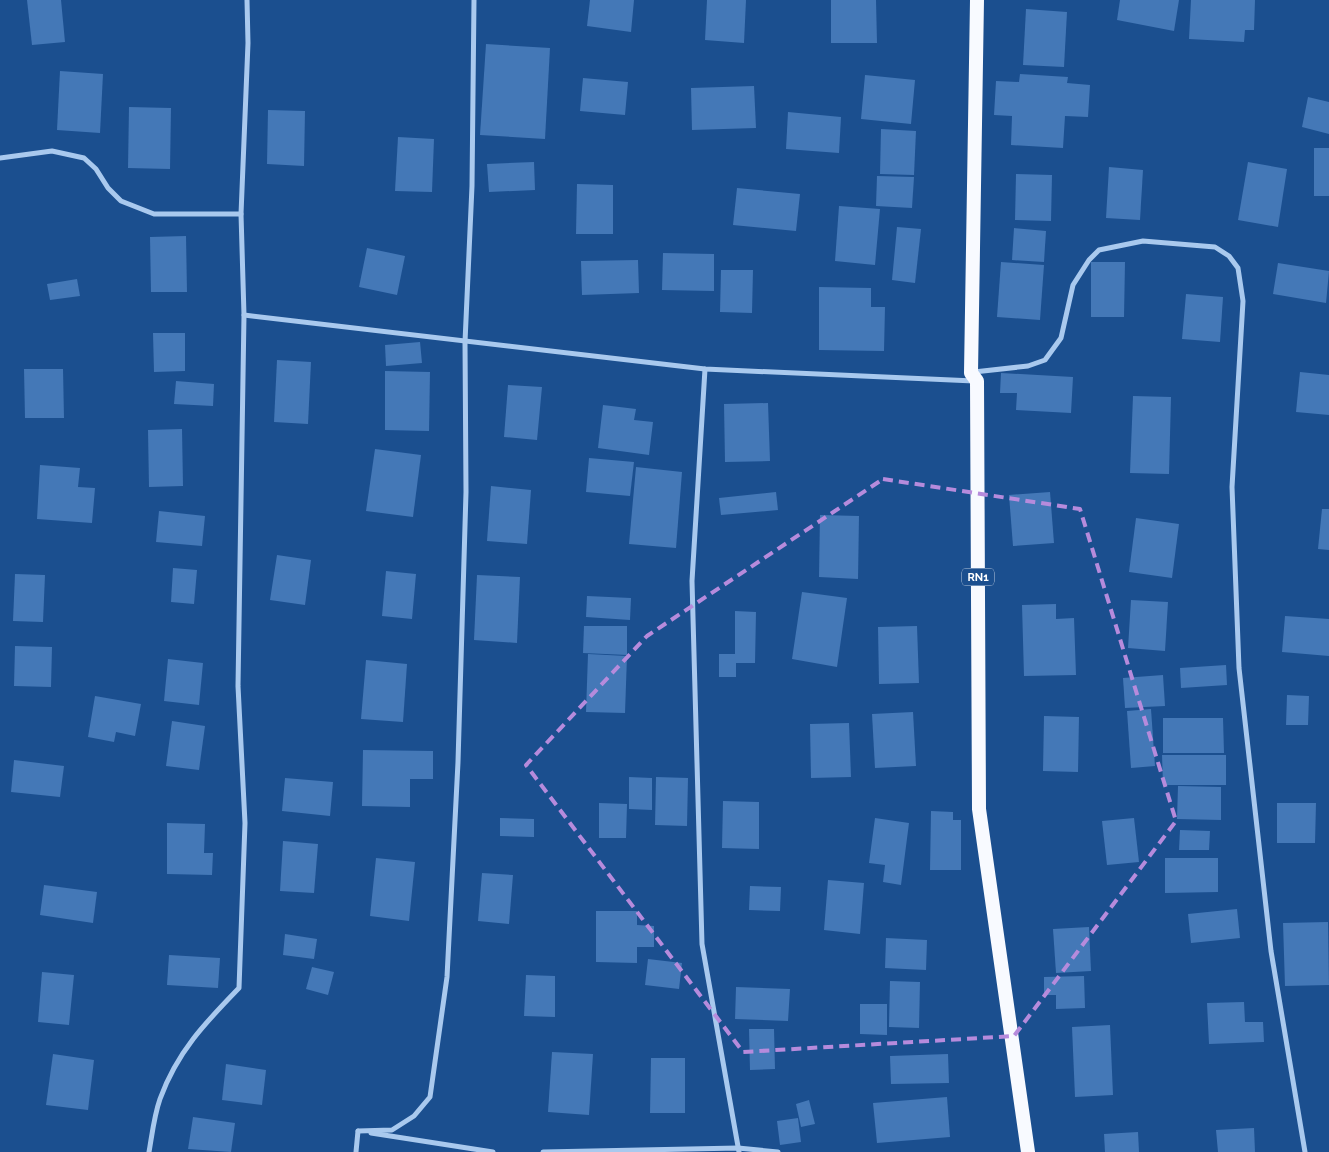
<svg xmlns="http://www.w3.org/2000/svg" width="1329" height="1152" font-family="Raleway,sans-serif">
  <style>
    .building { fill: #4478b7 }
    .lines { fill: none; stroke-linecap: round; stroke-linejoin: round }
    .minor { stroke: #a9c9ee; stroke-width: 5 }
    .trunk { stroke: #f8faff; stroke-width: 14 }
    .marked { fill: none; stroke: #b68bdc; stroke-width: 4; stroke-dasharray: 10 6; stroke-linejoin: round }
    .labels { text-anchor: middle; stroke-width: 4; stroke-linejoin: round; paint-order: stroke }
    .shield { fill: #1b4f8f; stroke: #bbcadd; stroke-width: 1 }
    .shield-label { font-size: 11px; font-weight: bold; fill: #fff }
  </style>
  <rect width="100%" height="100%" fill="#1b4f8f"/>
  <g class="building">
    <polygon points="27,0 61,0 65,42 32,45"/>
    <polygon points="590,0 634,0 631,32 587,26"/>
    <polygon points="707,0 746,0 744,43 705,40"/>
    <polygon points="831,0 876,0 877,43 831,43"/>
    <polygon points="1120,0 1179,0 1174,31 1117,20"/>
    <polygon points="1191,0 1255,0 1254,30 1245,30 1244,42 1189,39"/>
    <polygon points="1026,9 1067,12 1064,67 1023,65"/>
    <polygon points="486,44 550,48 545,139 480,135"/>
    <polygon points="60,71 103,74 100,133 57,130"/>
    <polygon points="1020,74 1068,77 1067,83 1090,85 1088,117 1065,116 1063,148 1011,145 1012,116 994,115 996,81 1019,82"/>
    <polygon points="865,75 915,80 911,124 861,119"/>
    <polygon points="583,78 628,82 625,115 580,111"/>
    <polygon points="754,86 756,128 692,130 691,88"/>
    <polygon points="1308,97 1329,102 1329,134 1302,127"/>
    <polygon points="129,107 171,108 170,169 128,168"/>
    <polygon points="268,110 305,111 304,166 267,164"/>
    <polygon points="788,112 841,117 839,153 786,149"/>
    <polygon points="881,129 916,131 914,175 880,174"/>
    <polygon points="398,137 434,139 432,192 395,191"/>
    <rect x="1314" y="148" width="15" height="48"/>
    <polygon points="534,162 535,190 489,192 487,164"/>
    <polygon points="1248,162 1287,169 1278,227 1238,220"/>
    <polygon points="1109,167 1143,170 1140,220 1106,218"/>
    <polygon points="1016,174 1052,175 1051,221 1015,220"/>
    <polygon points="877,176 914,177 912,208 876,206"/>
    <polygon points="577,184 613,185 613,234 576,234"/>
    <polygon points="737,188 800,194 796,231 733,225"/>
    <polygon points="839,206 880,209 875,265 835,261"/>
    <polygon points="897,227 921,229 915,283 892,280"/>
    <polygon points="1014,228 1046,231 1044,262 1012,260"/>
    <polygon points="186,236 187,292 151,292 150,237"/>
    <polygon points="367,248 405,256 397,295 359,287"/>
    <polygon points="663,253 714,254 714,291 662,290"/>
    <polygon points="638,260 639,293 582,295 581,261"/>
    <polygon points="1001,262 1044,265 1040,320 997,317"/>
    <polygon points="1091,262 1125,262 1124,317 1091,317"/>
    <polygon points="1278,263 1329,271 1326,303 1273,294"/>
    <polygon points="721,270 753,270 752,313 720,312"/>
    <polygon points="77,279 80,296 50,300 47,284"/>
    <polygon points="819,287 871,288 871,307 885,307 884,351 819,350"/>
    <polygon points="1186,294 1223,297 1220,342 1182,339"/>
    <polygon points="153,333 185,333 185,371 154,372"/>
    <polygon points="420,342 422,363 386,366 385,345"/>
    <polygon points="277,360 311,362 308,424 274,422"/>
    <polygon points="24,369 63,369 64,418 25,418"/>
    <polygon points="385,371 430,372 429,431 385,430"/>
    <polygon points="1300,372 1329,375 1329,415 1296,412"/>
    <polygon points="1001,373 1073,377 1071,413 1016,410 1017,393 1000,393"/>
    <polygon points="176,381 214,384 213,406 174,404"/>
    <polygon points="508,385 542,387 537,440 504,437"/>
    <polygon points="1133,396 1171,397 1169,474 1130,473"/>
    <polygon points="768,403 770,461 725,462 724,404"/>
    <polygon points="603,405 636,409 634,420 653,422 649,455 598,448"/>
    <polygon points="182,429 183,486 149,487 148,430"/>
    <polygon points="375,449 421,455 413,517 366,511"/>
    <polygon points="589,458 634,462 630,496 586,492"/>
    <polygon points="40,465 80,468 78,487 95,488 92,523 37,519"/>
    <polygon points="636,467 682,472 676,548 629,544"/>
    <polygon points="491,486 531,490 527,544 487,541"/>
    <polygon points="776,492 778,510 721,515 719,498"/>
    <polygon points="1050,492 1054,543 1013,546 1009,495"/>
    <polygon points="1322,509 1329,509 1329,550 1318,549"/>
    <polygon points="159,511 205,516 202,546 156,542"/>
    <polygon points="820,515 859,516 858,579 819,577"/>
    <polygon points="1136,518 1179,524 1172,578 1129,572"/>
    <polygon points="277,555 311,560 305,605 270,600"/>
    <polygon points="173,568 197,570 194,604 171,602"/>
    <polygon points="386,571 416,574 412,619 382,616"/>
    <polygon points="15,574 45,575 43,622 13,621"/>
    <polygon points="477,575 520,577 517,643 474,640"/>
    <polygon points="802,592 847,598 837,667 792,659"/>
    <polygon points="587,596 631,598 630,620 586,617"/>
    <polygon points="1131,600 1168,602 1165,651 1128,648"/>
    <polygon points="1056,604 1056,619 1074,618 1076,675 1024,676 1022,605"/>
    <polygon points="735,611 756,612 755,663 736,663 736,677 719,677 719,654 735,654"/>
    <polygon points="1285,616 1329,619 1329,656 1282,652"/>
    <polygon points="584,626 627,626 627,655 583,653"/>
    <polygon points="917,626 919,683 879,684 878,627"/>
    <polygon points="15,646 52,647 51,687 14,686"/>
    <polygon points="588,654 627,656 625,713 586,712"/>
    <polygon points="168,659 203,663 199,705 164,701"/>
    <polygon points="366,660 407,664 403,722 361,719"/>
    <polygon points="1226,665 1227,685 1181,688 1180,668"/>
    <polygon points="1163,675 1165,706 1125,708 1123,678"/>
    <polygon points="1287,695 1309,696 1308,725 1286,725"/>
    <polygon points="95,696 141,704 135,736 116,732 114,742 88,737"/>
    <polygon points="1151,709 1155,766 1131,768 1127,711"/>
    <polygon points="913,712 916,766 875,768 872,714"/>
    <polygon points="1044,716 1079,717 1078,772 1043,771"/>
    <polygon points="1163,718 1223,718 1224,753 1163,753"/>
    <polygon points="172,721 205,726 199,770 166,766"/>
    <polygon points="849,723 851,777 811,778 810,724"/>
    <polygon points="363,750 433,751 433,779 410,779 410,807 362,806"/>
    <polygon points="1162,755 1226,755 1226,785 1163,785"/>
    <polygon points="14,760 64,766 60,797 11,792"/>
    <polygon points="629,777 652,778 652,810 629,809"/>
    <polygon points="656,777 688,778 687,826 655,825"/>
    <polygon points="285,778 333,782 330,816 282,811"/>
    <polygon points="1178,786 1221,787 1221,820 1177,819"/>
    <polygon points="723,801 759,802 759,849 722,848"/>
    <polygon points="599,803 627,804 626,838 599,838"/>
    <polygon points="1277,803 1316,803 1315,843 1277,843"/>
    <polygon points="931,811 953,812 953,820 961,820 961,870 930,870"/>
    <polygon points="500,818 534,819 534,837 500,836"/>
    <polygon points="875,818 909,823 901,885 883,882 885,865 869,863"/>
    <polygon points="1134,818 1139,862 1107,865 1102,821"/>
    <polygon points="167,823 205,824 204,853 213,853 212,875 167,874"/>
    <polygon points="1180,830 1210,831 1209,850 1179,850"/>
    <polygon points="283,841 318,844 314,893 280,891"/>
    <polygon points="376,858 415,862 409,921 370,916"/>
    <polygon points="1165,858 1218,858 1218,892 1165,893"/>
    <polygon points="482,873 513,875 509,924 478,921"/>
    <polygon points="828,880 864,883 860,934 824,930"/>
    <polygon points="44,885 97,892 93,923 40,915"/>
    <polygon points="750,886 781,887 780,911 749,910"/>
    <polygon points="1237,909 1240,938 1191,943 1188,914"/>
    <polygon points="596,911 637,911 637,925 654,926 654,947 637,947 637,963 596,962"/>
    <polygon points="1328,922 1329,985 1285,986 1283,923"/>
    <polygon points="1089,927 1091,971 1056,973 1053,929"/>
    <polygon points="285,934 317,939 314,959 283,955"/>
    <polygon points="886,938 927,940 926,970 885,968"/>
    <polygon points="169,955 220,958 218,988 167,985"/>
    <polygon points="648,959 682,963 679,989 645,985"/>
    <polygon points="312,967 334,972 328,995 306,989"/>
    <polygon points="42,972 74,975 69,1025 38,1022"/>
    <polygon points="526,975 555,976 555,1017 524,1016"/>
    <polygon points="1084,976 1085,1008 1056,1009 1056,995 1044,995 1044,977"/>
    <polygon points="890,981 920,982 919,1028 889,1027"/>
    <polygon points="736,987 790,989 788,1021 735,1019"/>
    <polygon points="1244,1002 1245,1022 1263,1022 1264,1042 1209,1044 1207,1003"/>
    <polygon points="860,1004 887,1004 887,1035 860,1034"/>
    <polygon points="1110,1025 1113,1095 1075,1097 1072,1027"/>
    <polygon points="749,1029 774,1029 775,1069 750,1070"/>
    <polygon points="552,1052 593,1054 589,1115 548,1112"/>
    <polygon points="53,1054 94,1060 88,1110 46,1105"/>
    <polygon points="948,1054 949,1083 891,1084 890,1056"/>
    <polygon points="651,1058 685,1058 685,1113 650,1113"/>
    <polygon points="226,1064 266,1070 262,1105 222,1100"/>
    <polygon points="947,1097 950,1137 877,1143 873,1103"/>
    <polygon points="809,1100 815,1124 801,1127 796,1104"/>
    <polygon points="193,1117 235,1123 231,1152 188,1149"/>
    <polygon points="798,1118 801,1142 780,1145 777,1121"/>
    <polygon points="1254,1128 1255,1152 1218,1152 1216,1130"/>
    <polygon points="1138,1132 1139,1152 1105,1152 1104,1134"/>
  </g>
  <g class="lines">
    <g class="minor">
      <polyline points="0,158 52,151 84,158 96,169 108,188 121,201 154,214 241,214"/>
      <polyline points="244,315 705,369 974,381"/>
      <polyline points="705,369 692,581 702,944 739,1152"/>
      <polyline points="974,372 1028,366 1045,360 1061,338 1073,285 1089,260 1099,250 1143,241 1215,247 1229,256 1238,268 1243,301 1232,487 1239,668 1271,951 1305,1152"/>
      <polyline points="358,1131 392,1130 414,1116 430,1097 447,977 458,762 466,492 465,342 472,186 474,0"/>
      <polyline points="371,1133 493,1152"/>
      <path d="M 149,1152 C 152,1135 154,1116 160,1099 C 177,1052 205,1023 239,988 L 245,823 L 238,686 L 244,315 L 241,214 L 248,43 L 247,0"/>
      <polyline points="356,1152 358,1131"/>
      <polyline points="543,1152 738,1148 778,1152"/>
    </g>
    <polyline class="trunk" points="977,0 971,373 977,381 979,809 1028,1152"/>
  </g>
  <path class="marked" d="M 883,479 L 1080,509 L 1176,821 L 1014,1036 L 743,1052 L 526,765 L 647,636 Z"/>
  <g class="labels">
    <rect class="shield" x="962" y="568.5" width="32" height="17" rx="4"/>
    <g class="shield-label">
      <text x="978" y="581">RN1</text>
    </g>
  </g>
</svg>
